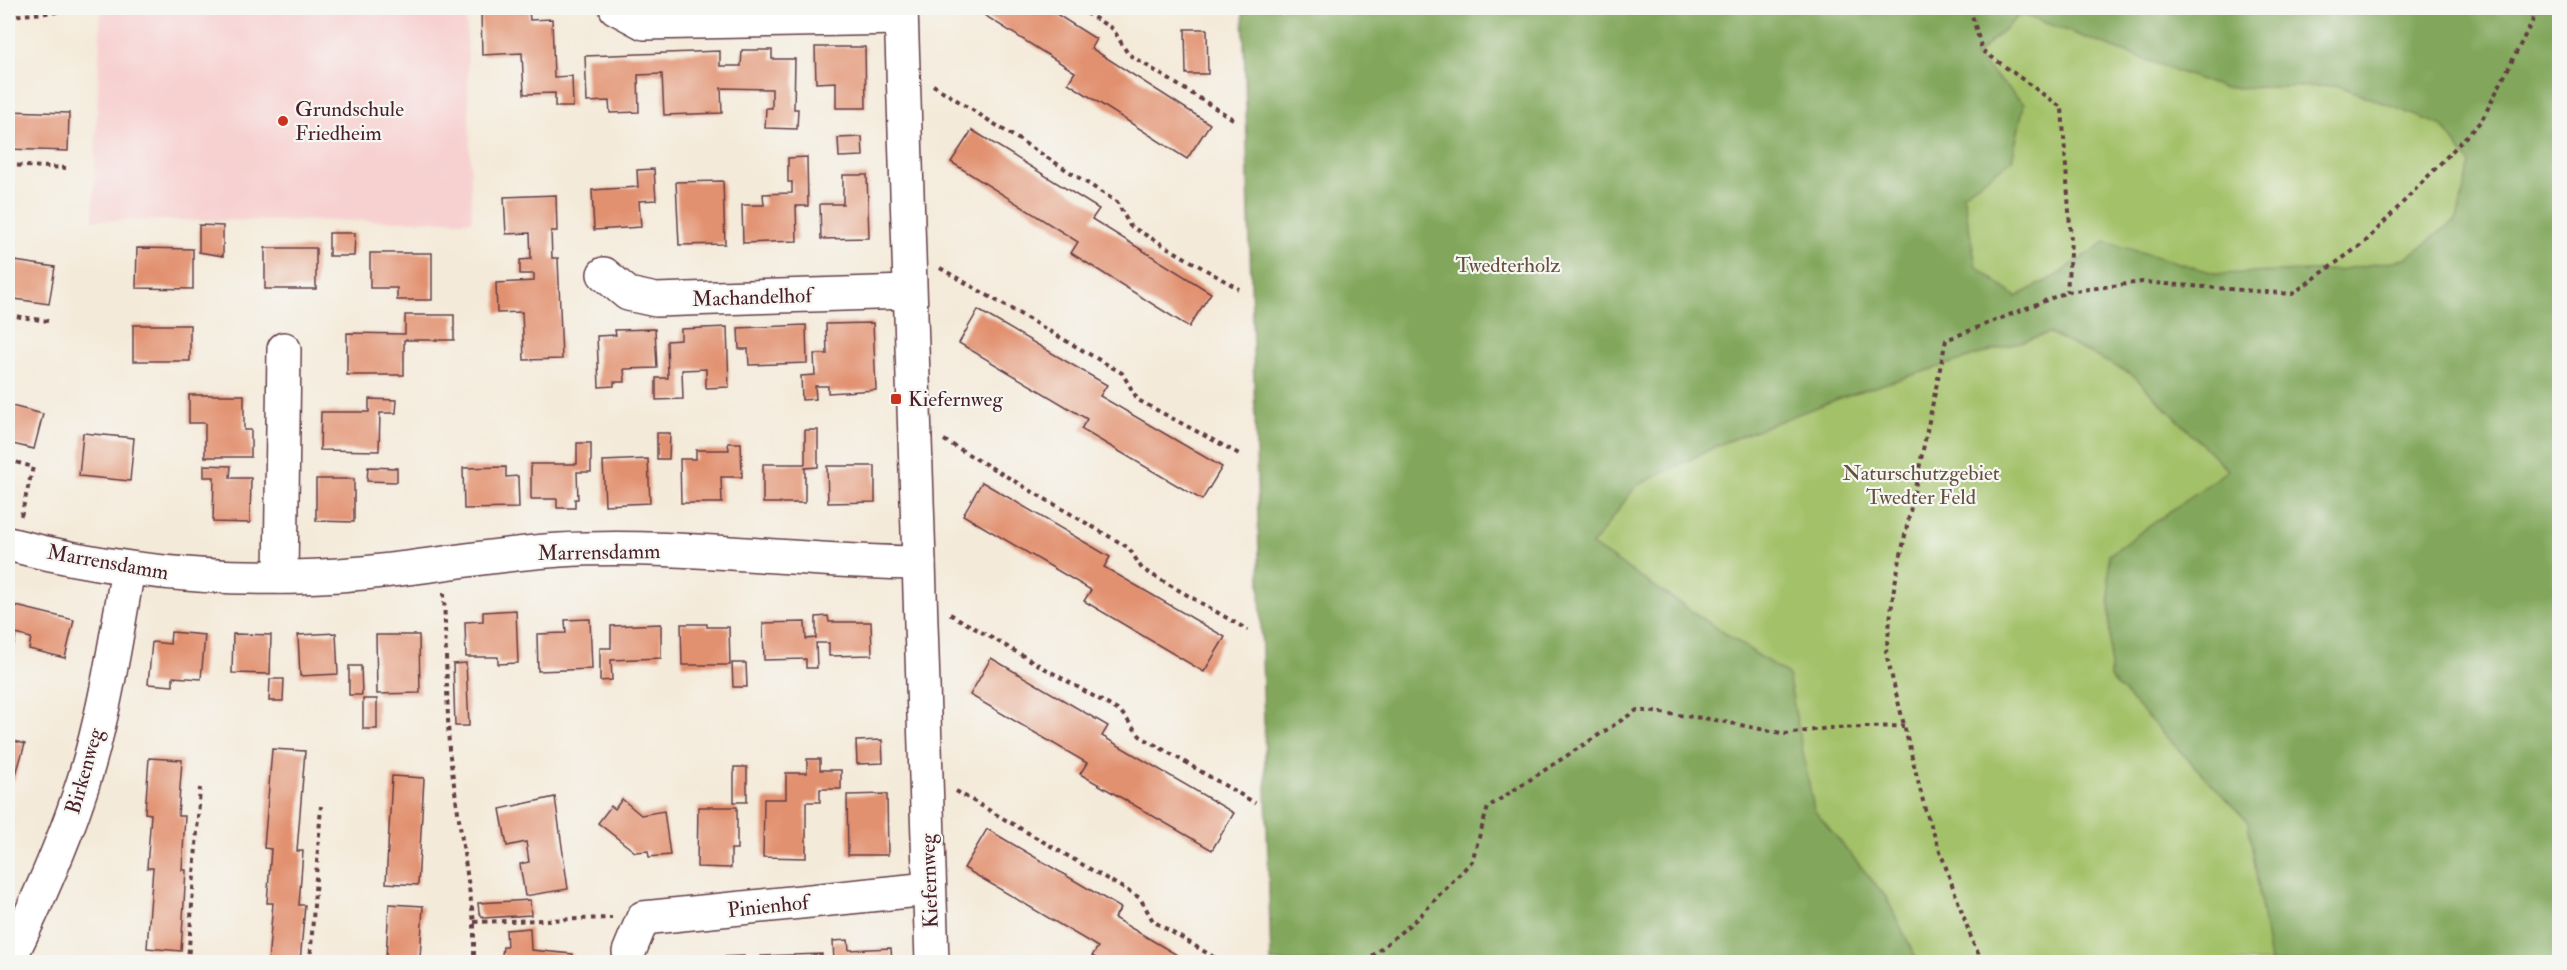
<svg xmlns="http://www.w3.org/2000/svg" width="2567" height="970" font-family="'IM FELL Double Pica',serif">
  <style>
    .built { fill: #f7d0d0 }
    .green { fill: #a3c168; stroke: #76704a; stroke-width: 1.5 }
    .forest { fill: #82a75c; stroke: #666344; stroke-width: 1.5; fill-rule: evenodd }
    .building { fill: #e29170 }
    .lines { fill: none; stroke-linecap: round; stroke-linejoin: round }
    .minor-casing { stroke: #643d45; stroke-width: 36 }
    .path { stroke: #643d45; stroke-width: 4; stroke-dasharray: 4.5 4.5; stroke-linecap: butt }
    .minor { stroke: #fff; stroke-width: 33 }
    .poi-dot { fill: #c8321e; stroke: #f6f6f2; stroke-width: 2 }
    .labels { text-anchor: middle; stroke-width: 4.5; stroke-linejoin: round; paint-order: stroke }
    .poi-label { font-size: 21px; fill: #4a1f2b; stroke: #f6f6f2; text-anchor: start }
    .park-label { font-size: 21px; fill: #65503d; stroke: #f6f6f2 }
    .street-label { font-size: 21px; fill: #4a1f2b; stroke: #f6f6f2 }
  </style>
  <rect width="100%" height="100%" fill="#f6f6f2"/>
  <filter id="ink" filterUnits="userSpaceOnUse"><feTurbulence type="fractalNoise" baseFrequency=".0167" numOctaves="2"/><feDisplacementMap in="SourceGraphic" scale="12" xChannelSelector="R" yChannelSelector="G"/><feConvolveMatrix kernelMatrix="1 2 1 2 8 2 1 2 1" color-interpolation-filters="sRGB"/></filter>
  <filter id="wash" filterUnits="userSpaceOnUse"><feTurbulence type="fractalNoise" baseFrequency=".008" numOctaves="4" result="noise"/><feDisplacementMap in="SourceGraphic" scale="24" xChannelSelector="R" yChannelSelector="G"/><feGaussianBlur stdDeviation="1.35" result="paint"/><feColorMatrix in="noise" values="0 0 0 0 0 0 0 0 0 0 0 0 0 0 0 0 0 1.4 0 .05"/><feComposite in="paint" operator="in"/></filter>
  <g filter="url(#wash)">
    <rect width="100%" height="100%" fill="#f4ead9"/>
    <polygon class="built" points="101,8 466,8 472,221 93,220"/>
    <polygon class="green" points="1283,8 2559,8 2559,962 1311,962"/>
    <path class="forest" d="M 1243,8 L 2559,8 L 2559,962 L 2270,962 L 2248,822 L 2110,678 L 2109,555 L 2228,470 L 2133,375 L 2049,333 L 1848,395 L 1725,442 L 1636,486 L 1592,545 L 1788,675 L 1814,810 L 1886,897 L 1918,962 L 1271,962 ZM 2021,14 L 2223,88 L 2339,86 L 2443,126 L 2470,164 L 2457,219 L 2405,259 L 2339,270 L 2218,274 L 2105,242 L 2054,277 L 2016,297 L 1976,266 L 1963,194 L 2012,160 L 2024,104 L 1975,56 Z"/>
    <g id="blocks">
      <g class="building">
        <polygon points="498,8 525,8 525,10 529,10 530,20 552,19 554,77 572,76 573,107 555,107 555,93 524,94 522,53 482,55 481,11 498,11"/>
        <polygon points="973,8 1047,8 1096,39 1091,48 1210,124 1187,159 1068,83 1075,72"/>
        <polygon points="1185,29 1207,29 1208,74 1186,74"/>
        <polygon points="815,47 865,47 866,108 836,108 836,82 816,83"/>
        <polygon points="742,50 772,50 772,59 795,59 794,109 798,109 797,129 765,128 766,108 772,108 772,89 721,88 722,113 664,115 662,74 638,75 639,112 610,113 609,101 587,102 585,56 720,51 720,66 741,66"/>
        <polygon points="8,111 69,113 68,151 8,149"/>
        <polygon points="972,130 1099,209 1092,219 1211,293 1189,327 1071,253 1078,242 951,162"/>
        <polygon points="862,137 863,156 839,157 838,138"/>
        <polygon points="807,157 808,206 796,206 797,241 743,243 742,205 764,205 763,194 792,193 792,182 788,182 788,158"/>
        <polygon points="654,169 656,200 639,201 641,227 594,230 592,190 638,187 637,170"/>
        <polygon points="843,175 867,175 869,238 821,239 820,204 843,204"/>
        <polygon points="723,181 725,244 679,245 676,182"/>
        <polygon points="556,195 557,231 551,231 552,258 558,258 562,359 524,360 522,312 497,313 496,283 534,281 534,274 520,274 520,260 531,259 530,233 506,234 504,197"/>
        <polygon points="199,225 223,226 223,256 199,252"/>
        <polygon points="329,233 355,233 354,256 329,256"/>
        <polygon points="137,248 193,249 193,289 136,288"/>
        <rect x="265" y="248" width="51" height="41"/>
        <polygon points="370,253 432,253 432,300 397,300 397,288 370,288"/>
        <polygon points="8,260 55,267 49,304 8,298"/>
        <polygon points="978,310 1107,385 1100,396 1222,467 1202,500 1081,429 1087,419 959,343"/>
        <polygon points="405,315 454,315 454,340 404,340 404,375 347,375 347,333 405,334"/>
        <polygon points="873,323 876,390 828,393 828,386 815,386 816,399 802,400 801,376 815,375 814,354 827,354 826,324"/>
        <rect x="133" y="325" width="57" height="36"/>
        <polygon points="806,325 807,363 749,365 748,349 739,349 738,328"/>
        <polygon points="727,327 729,387 706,388 706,369 682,370 683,399 656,400 656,378 668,378 667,341 681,340 681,329"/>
        <polygon points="655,329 657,368 624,369 625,382 614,382 614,386 599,387 597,336 616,335 615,330"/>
        <polygon points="189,395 244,395 244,430 251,430 251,457 205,457 205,423 189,423"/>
        <polygon points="369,399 397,400 396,413 380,413 379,451 320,450 321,412 369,412"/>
        <polygon points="8,405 43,414 34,449 8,443"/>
        <polygon points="805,430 818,430 818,467 805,468 805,503 763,503 763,464 805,464"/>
        <polygon points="83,433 134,438 130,481 79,476"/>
        <polygon points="657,433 670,433 669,459 657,459"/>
        <polygon points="577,443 591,443 591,472 577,472 578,499 575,499 575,508 557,508 557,499 531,499 531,464 577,464"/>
        <polygon points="728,443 741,443 742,477 721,477 722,503 681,503 680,459 696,459 696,450 729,450"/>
        <polygon points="648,459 650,503 605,505 603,461"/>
        <polygon points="204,465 231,466 230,478 251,478 250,523 213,522 214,477 204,477"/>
        <polygon points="827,466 875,466 875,502 828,503"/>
        <polygon points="368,467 397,468 397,482 367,481"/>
        <polygon points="506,467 506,477 518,476 519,508 464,509 463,468"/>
        <polygon points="316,479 354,479 354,522 316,521"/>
        <polygon points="982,482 1110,557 1104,567 1225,637 1204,672 1084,601 1091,590 963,515"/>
        <polygon points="8,604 74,620 65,658 29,649 31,638 16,634 14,644 8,642"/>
        <polygon points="516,610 518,663 498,664 498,657 466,657 465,622 483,621 483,612"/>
        <polygon points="828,616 829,622 871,622 872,655 829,656 829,643 816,643 817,668 806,668 806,659 764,660 763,623 805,622 806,639 816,638 816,617"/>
        <polygon points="590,619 592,669 538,671 537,634 566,633 565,620"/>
        <polygon points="661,624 661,658 611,660 612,680 600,681 600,648 611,648 611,626"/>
        <polygon points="681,624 707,624 707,627 729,627 730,665 682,665"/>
        <polygon points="171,632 205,635 201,679 173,677 173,686 148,684 152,642 170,644"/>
        <polygon points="336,633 338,674 300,676 298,635"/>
        <polygon points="233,634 271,635 270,674 232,673"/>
        <polygon points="376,635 419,635 420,693 377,694"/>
        <polygon points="991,658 1108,726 1102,736 1234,813 1212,850 1080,774 1087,763 970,695"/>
        <polygon points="466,663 469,726 455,726 453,664"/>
        <polygon points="732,663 746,663 747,687 733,687"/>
        <polygon points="349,666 361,666 362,695 349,695"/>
        <polygon points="270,679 284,679 283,701 269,701"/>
        <rect x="363" y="699" width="14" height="30"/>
        <polygon points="8,739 25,744 14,781 8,779"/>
        <polygon points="882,740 883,763 857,764 856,741"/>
        <polygon points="272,749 305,751 297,851 303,851 299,905 305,905 300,962 268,962 273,903 267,903 271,849 264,848"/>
        <polygon points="149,758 182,760 178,816 185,816 182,870 186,870 181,951 147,948 153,868 147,868 151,814 145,813"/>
        <polygon points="807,759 820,759 820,770 841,770 841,789 820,789 820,802 806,802 806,858 763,857 764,799 786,799 786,773 807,773"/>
        <rect x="734" y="767" width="13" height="35"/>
        <polygon points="392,776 424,778 418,885 386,883"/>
        <polygon points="887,794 888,855 848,855 847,795"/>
        <polygon points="555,797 568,889 525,896 520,864 529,862 526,842 507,846 500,809"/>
        <polygon points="622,799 641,815 664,811 670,855 649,857 648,851 635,852 598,823 611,806 615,809"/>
        <polygon points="698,807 737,807 737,849 731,849 731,868 697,867"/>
        <polygon points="8,820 13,822 8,839"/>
        <polygon points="987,829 1121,908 1114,918 1189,962 1103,962 1092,956 1098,947 964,868"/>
        <polygon points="530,900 531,915 483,918 479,912 478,903"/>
        <polygon points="389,904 423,906 420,959 425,960 425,962 392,962 392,958 386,957"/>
        <polygon points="530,928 531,950 573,954 572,962 501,962 503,947 507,947 506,930"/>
        <polygon points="848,940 849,950 891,948 892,962 834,962 833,941"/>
        <polygon points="822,954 822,962 761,962 761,956"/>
        <polygon points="744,956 745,962 688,962 688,958"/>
      </g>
    </g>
  </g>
  <g filter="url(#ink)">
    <use href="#blocks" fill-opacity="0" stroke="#643d45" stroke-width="1.5"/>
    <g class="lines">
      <g class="minor-casing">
        <g id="minor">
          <polyline points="616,8 644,23 901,18"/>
          <polyline points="901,8 932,962"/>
          <polyline points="604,274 628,294 656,300 908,292"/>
          <path d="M 8,544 C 124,574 243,584 363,573 C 429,567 494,554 560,550 C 679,543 799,562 919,563"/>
          <polyline points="281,577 284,349"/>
          <polyline points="629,952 643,918 929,889"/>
          <path d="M 8,962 C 34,909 59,855 78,798 C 103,726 115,645 128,569"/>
        </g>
      </g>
      <g class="path">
        <polyline points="1078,8 1113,29 1128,54 1233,119"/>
        <polyline points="1970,8 1982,50 2062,108 2071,241 2067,292"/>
        <polyline points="8,16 71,11"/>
        <polyline points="933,85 1117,202 1130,226 1239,289"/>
        <polyline points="8,165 66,168"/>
        <polyline points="940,268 1122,373 1138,400 1241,455"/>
        <polyline points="8,315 48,321"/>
        <polyline points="944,440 1129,548 1142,569 1248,630"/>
        <polyline points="8,460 33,467 21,516"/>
        <polyline points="444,593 449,750 474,922 474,962"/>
        <polyline points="950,614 1121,712 1140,736 1255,803"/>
        <polyline points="956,791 1140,898 1153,921 1222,962"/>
        <polyline points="474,922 612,918"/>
        <polyline points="962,960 985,962"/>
        <polyline points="188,962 200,788"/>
        <polyline points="310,962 321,806"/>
        <polyline points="1365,962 1419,917 1472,861 1488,807 1637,710 1710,719 1786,734 1829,728 1904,726"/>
        <polyline points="1983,962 1973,943 1925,809 1886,653 1894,588 1946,340 2067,292 2142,282 2292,294 2364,243 2482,120 2539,8"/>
      </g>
      <use href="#minor" class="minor"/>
    </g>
  </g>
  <g class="poi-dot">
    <circle cx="283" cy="121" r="6"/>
    <rect x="890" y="393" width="12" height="12" rx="3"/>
  </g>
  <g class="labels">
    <g class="poi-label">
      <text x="295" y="116">Grundschule<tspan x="295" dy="24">Friedheim</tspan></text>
      <text x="908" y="406">Kiefernweg</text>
    </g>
    <g class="park-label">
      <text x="1508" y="272">Twedterholz</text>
      <text x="1921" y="480">Naturschutzgebiet<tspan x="1921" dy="24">Twedter Feld</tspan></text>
    </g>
    <g class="street-label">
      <text transform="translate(752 297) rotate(-2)" y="7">Machandelhof</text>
      <text transform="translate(599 552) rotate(-1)" y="7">Marrensdamm</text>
      <text transform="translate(108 562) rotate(10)" y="7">Marrensdamm</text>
      <text transform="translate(84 771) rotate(-74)" y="7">Birkenweg</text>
      <text transform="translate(929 881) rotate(-92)" y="7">Kiefernweg</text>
      <text transform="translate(768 906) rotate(-6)" y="7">Pinienhof</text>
    </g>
  </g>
  <rect width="2567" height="970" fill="none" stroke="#f6f6f2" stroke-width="30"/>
</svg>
